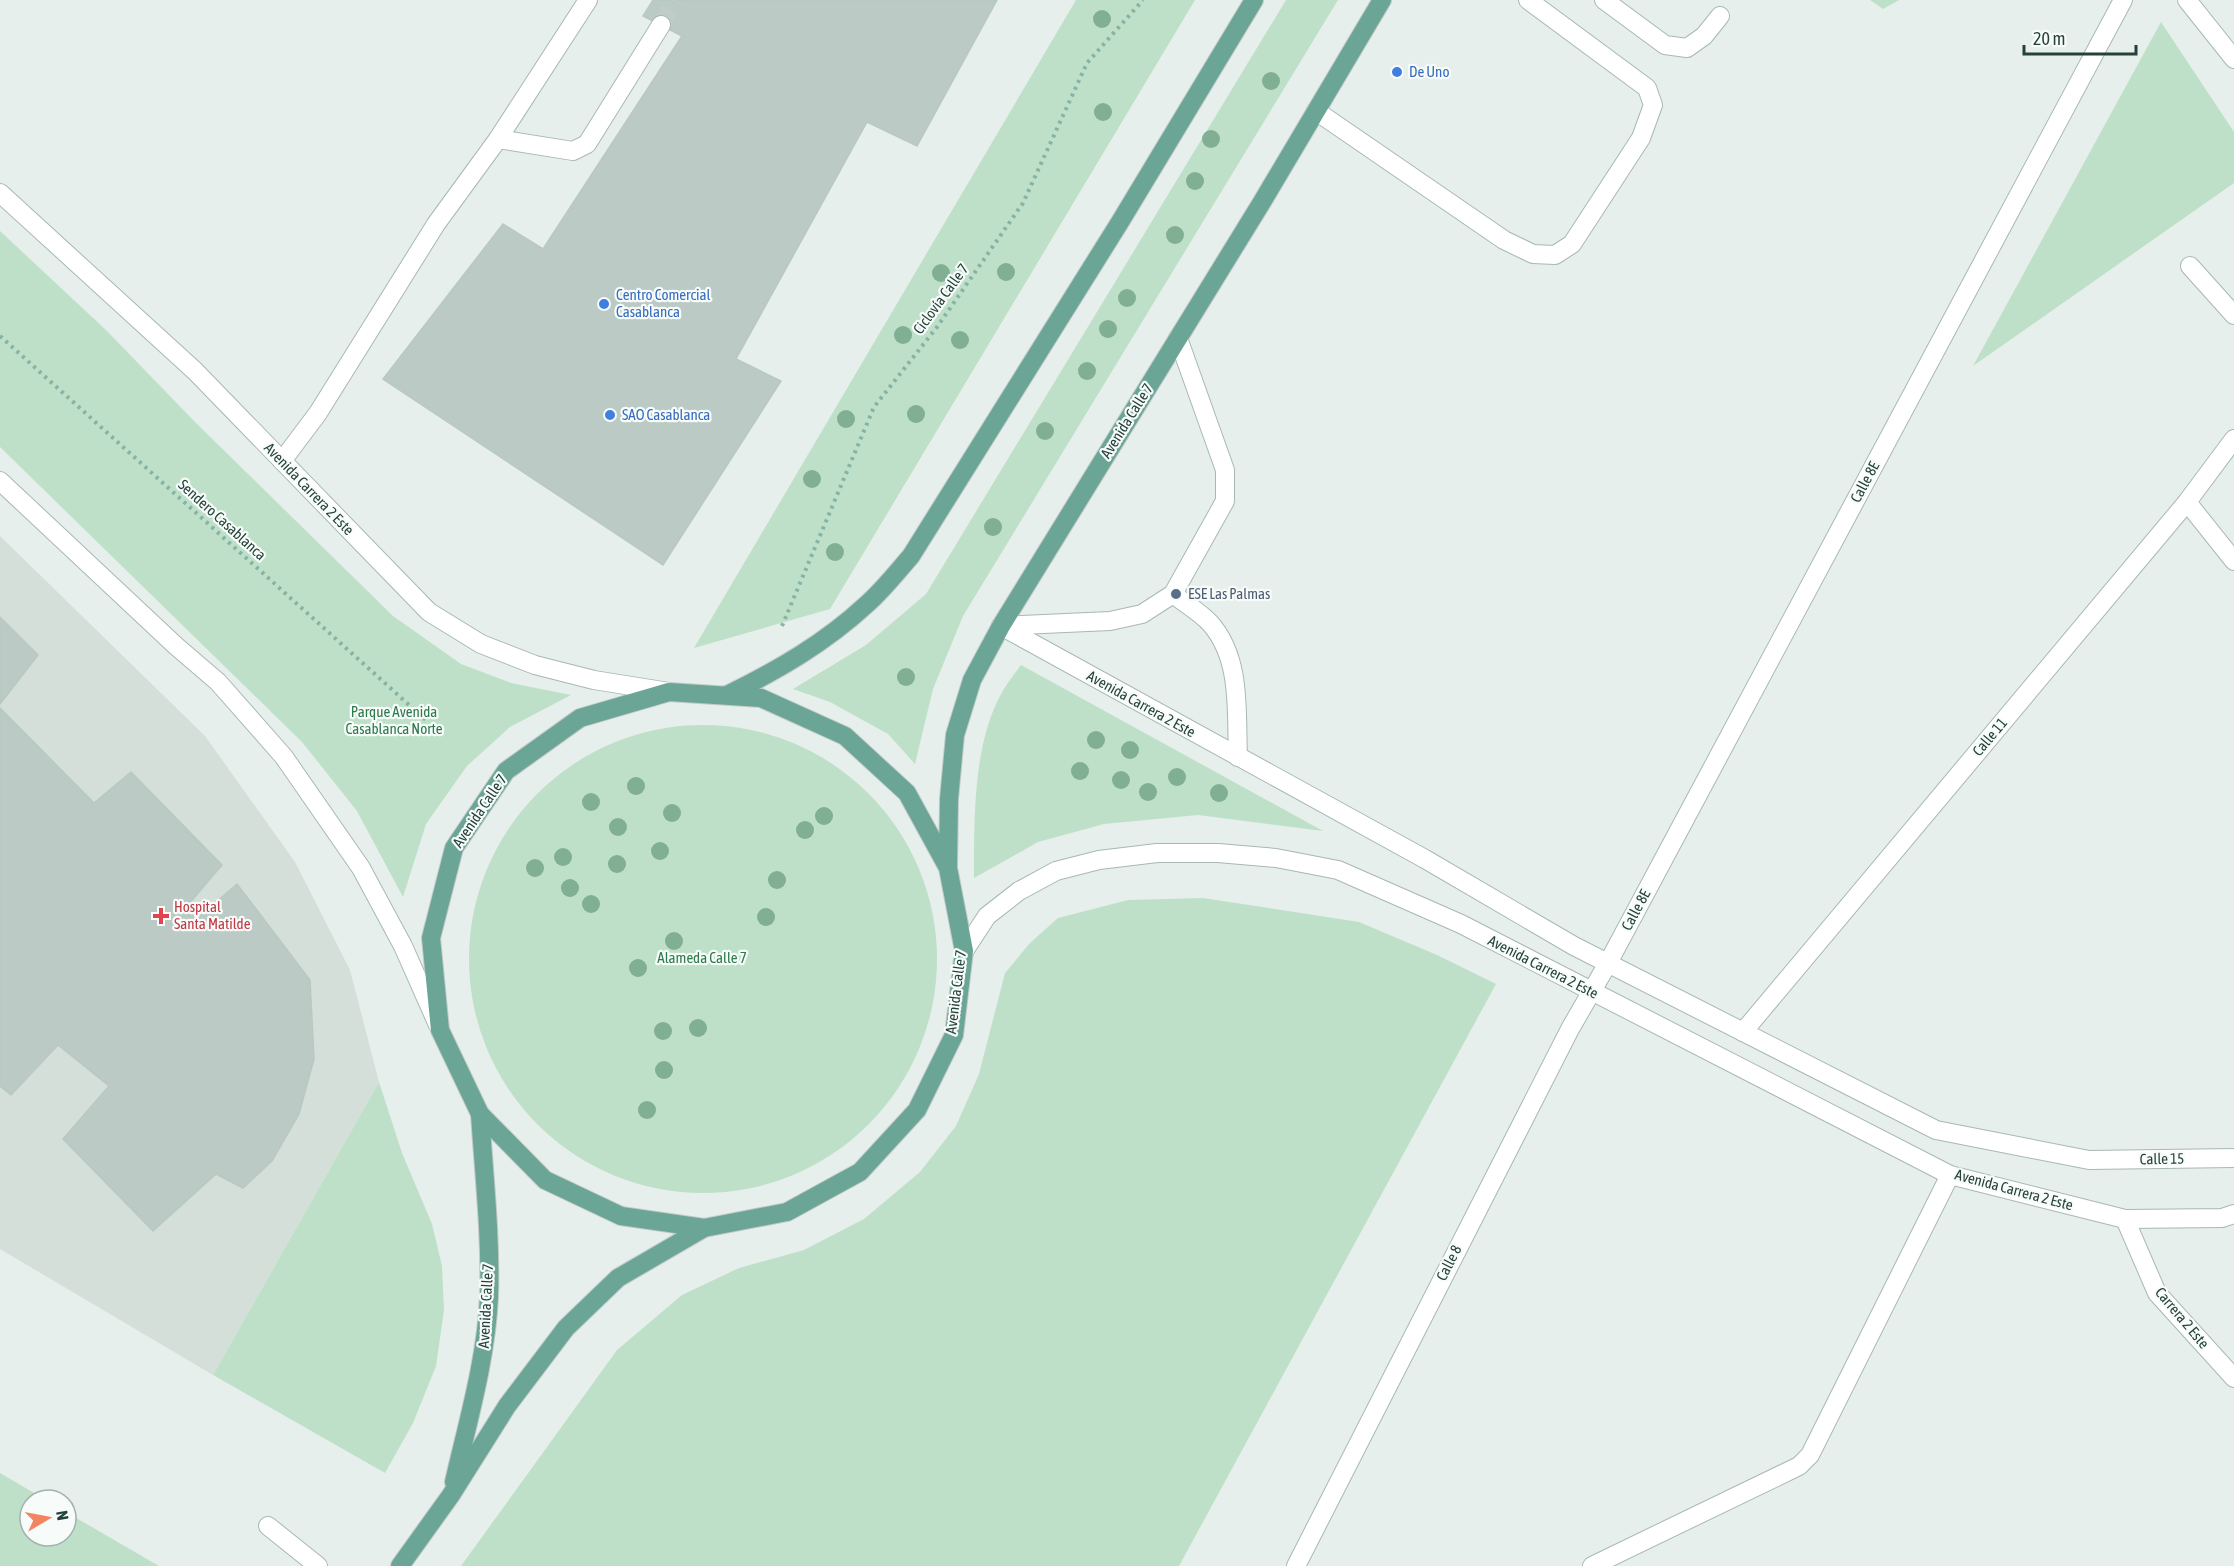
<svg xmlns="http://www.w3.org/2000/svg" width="2234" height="1566" font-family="'Asap Condensed',sans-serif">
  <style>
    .built { fill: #d4dfda }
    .green { fill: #bfe0c8 }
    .building { fill: #bbcac4; stroke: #b8c9c2; stroke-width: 1.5 }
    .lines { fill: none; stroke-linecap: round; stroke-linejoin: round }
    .minor-tunnel { stroke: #bfccc8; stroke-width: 18; stroke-dasharray: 18 9; stroke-linecap: butt }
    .minor-casing { stroke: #a8b8b2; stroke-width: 20 }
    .major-casing { stroke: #c2cac8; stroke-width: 20 }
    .path { stroke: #86b3a5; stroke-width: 4; stroke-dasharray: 3 4.5; stroke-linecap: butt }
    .minor { stroke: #fff; stroke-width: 18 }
    .major { stroke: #6aa596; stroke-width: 18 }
    .tree { fill: #80af93 }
    .shop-dot { fill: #3f7fe0; stroke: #f7fbf9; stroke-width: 2 }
    .service-dot { fill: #5c6f8a; stroke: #f7fbf9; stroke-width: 2 }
    .health-dot { fill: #e0444e; stroke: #f7fbf9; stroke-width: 2 }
    .labels { text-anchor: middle; stroke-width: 4.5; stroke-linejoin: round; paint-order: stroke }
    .shop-label { font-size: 15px; fill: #366cbe; stroke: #f7fbf9; text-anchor: start }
    .street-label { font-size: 15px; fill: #24423a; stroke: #f7fbf9 }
    .service-label { font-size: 15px; fill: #4e5e75; stroke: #f7fbf9; text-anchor: start }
    .park-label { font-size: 15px; fill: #2d7a4b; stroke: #f7fbf9 }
    .health-label { font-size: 15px; fill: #be3a42; stroke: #f7fbf9; text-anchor: start }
  </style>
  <rect width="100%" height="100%" fill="#e6efeb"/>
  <polygon class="built" points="0,536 205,736 295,862 350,970 379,1082 213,1375 0,1249"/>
  <g class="green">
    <polygon points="1076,0 1195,0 830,609 694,648"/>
    <polygon points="1286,0 1338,0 963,616 933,689 915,764 888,734 830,702 793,689 866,645 926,594"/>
    <polygon points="1870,0 1899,0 1883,9"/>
    <polygon points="2161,22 2234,132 2234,183 1973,366"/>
    <polygon points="0,231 107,331 196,423 393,616 461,664 511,683 571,695 510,727 467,766 426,824 403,897 357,811 302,742 0,447"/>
    <path d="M 1021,665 L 1323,831 L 1198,815 L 1104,824 L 1038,842 L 974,878 C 974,823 973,750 998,700 C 1004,687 1013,676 1021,665 Z"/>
    <circle cx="703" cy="959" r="234"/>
    <polygon points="1203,898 1359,922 1437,955 1496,984 1179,1566 461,1566 617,1350 682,1295 739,1268 804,1250 864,1219 920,1172 956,1126 979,1074 1005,973 1030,943 1058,918 1128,900"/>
    <polygon points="379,1082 402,1153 432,1224 442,1266 444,1310 436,1366 413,1423 385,1473 213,1375"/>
    <polygon points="0,1473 46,1500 30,1500 30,1536 66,1536 66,1512 159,1566 0,1566"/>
  </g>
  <g class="building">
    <polygon points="653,0 997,0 917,146 867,122 736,359 781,381 663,565 383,379 503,224 543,249 682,36 643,16"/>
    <polygon points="0,617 38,655 0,704"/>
    <polygon points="0,708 94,803 131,772 222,865 187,906 200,916 237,884 310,980 314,1059 299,1114 272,1161 243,1188 216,1174 153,1231 63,1139 109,1086 58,1045 11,1095 0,1086"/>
  </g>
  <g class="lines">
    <polyline class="minor-tunnel" points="661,25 675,0"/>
    <g class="minor-casing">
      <g id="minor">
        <polyline points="1604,0 1665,45 1687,48 1704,36 1720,16"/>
        <polyline points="2187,0 2234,59"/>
        <polyline points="1316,111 1504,240 1533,254 1555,255 1572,244 1641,138 1653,105 1647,88 1528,0"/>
        <polyline points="498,139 573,151 587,144 661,25"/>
        <polyline points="0,193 195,371 429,612 481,644 535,665 594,680 669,692"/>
        <polyline points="2190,266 2234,315"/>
        <polyline points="282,461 318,413 436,224 498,139 588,0"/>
        <polyline points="0,481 176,646 218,682 284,757 361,868 403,946 438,1025"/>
        <polyline points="2187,502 2234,561"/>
        <path d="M 1173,594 C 1184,603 1200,612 1210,623 C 1242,659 1236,712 1238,757"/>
        <polyline points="1001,626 1425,859 1574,946 1936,1130 2089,1160 2234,1158"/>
        <polyline points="1001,626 1110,621 1142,614 1173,594 1225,501 1225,470 1178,338"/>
        <polyline points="964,951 987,916 1019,891 1056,871 1099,860 1157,853 1218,853 1276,858 1338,870 1461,924 1950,1175 2125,1219 2222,1218 2234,1214"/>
        <polyline points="1743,1032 2187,502 2234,439"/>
        <polyline points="2125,1219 2157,1293 2234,1378"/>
        <polyline points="268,1526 318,1566"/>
        <polyline points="1296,1566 1570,1029 1608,963 2123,0"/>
        <polyline points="1592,1566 1799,1466 1810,1455 1950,1175"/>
      </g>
    </g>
    <g class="major-casing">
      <g id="major">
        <path d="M 727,695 C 778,670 825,643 867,604 C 883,590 897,572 911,556 L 1120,222 L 1254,0"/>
        <polyline points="948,868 907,793 845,736 761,698 669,692 580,718 506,771 454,848 431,938 440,1030 480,1114 545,1180 621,1216 704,1228 787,1212 860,1172 917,1110 954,1035 964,951 948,868 949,799 955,735 972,680 1001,626 1262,202 1382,0"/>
        <path d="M 454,1482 C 468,1421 486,1360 489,1297 C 491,1236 484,1175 480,1114"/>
        <polyline points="400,1566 451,1495 507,1406 566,1328 618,1278 704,1228"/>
      </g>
    </g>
    <g class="path">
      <polyline points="0,336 428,722"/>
      <polyline points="782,626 874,407 937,327 1023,203 1087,63 1143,0"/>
    </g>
    <use href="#minor" class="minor"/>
    <use href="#major" class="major"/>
  </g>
  <g class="tree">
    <circle cx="1102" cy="19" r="9"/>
    <circle cx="1271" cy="81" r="9"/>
    <circle cx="1103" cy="112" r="9"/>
    <circle cx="1211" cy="139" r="9"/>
    <circle cx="1195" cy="181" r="9"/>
    <circle cx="1175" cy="235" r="9"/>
    <circle cx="1006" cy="272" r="9"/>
    <circle cx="941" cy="273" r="9"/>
    <circle cx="1127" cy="298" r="9"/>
    <circle cx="1108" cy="329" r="9"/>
    <circle cx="903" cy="335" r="9"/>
    <circle cx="960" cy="340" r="9"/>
    <circle cx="1087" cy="371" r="9"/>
    <circle cx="916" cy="414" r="9"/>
    <circle cx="846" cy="419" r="9"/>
    <circle cx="1045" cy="431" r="9"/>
    <circle cx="812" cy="479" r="9"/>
    <circle cx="993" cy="527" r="9"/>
    <circle cx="835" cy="552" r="9"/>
    <circle cx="906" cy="677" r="9"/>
    <circle cx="1096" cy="740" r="9"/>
    <circle cx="1130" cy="750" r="9"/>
    <circle cx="1080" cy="771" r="9"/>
    <circle cx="1177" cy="777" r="9"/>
    <circle cx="1121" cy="780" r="9"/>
    <circle cx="636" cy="786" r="9"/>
    <circle cx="1148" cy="792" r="9"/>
    <circle cx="1219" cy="793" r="9"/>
    <circle cx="591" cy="802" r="9"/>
    <circle cx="672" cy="813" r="9"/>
    <circle cx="824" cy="816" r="9"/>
    <circle cx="618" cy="827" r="9"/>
    <circle cx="805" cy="830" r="9"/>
    <circle cx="660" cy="851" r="9"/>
    <circle cx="563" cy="857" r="9"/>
    <circle cx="617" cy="864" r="9"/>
    <circle cx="535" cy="868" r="9"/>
    <circle cx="777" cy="880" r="9"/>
    <circle cx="570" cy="888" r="9"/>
    <circle cx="591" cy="904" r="9"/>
    <circle cx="766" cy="917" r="9"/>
    <circle cx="674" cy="941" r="9"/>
    <circle cx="638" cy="968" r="9"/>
    <circle cx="698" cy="1028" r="9"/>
    <circle cx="663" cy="1031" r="9"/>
    <circle cx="664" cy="1070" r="9"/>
    <circle cx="647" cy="1110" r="9"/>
  </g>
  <g class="shop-dot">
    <circle cx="1397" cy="72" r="6"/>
    <circle cx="604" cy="304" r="6"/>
    <circle cx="610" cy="415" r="6"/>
  </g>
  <circle class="service-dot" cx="1176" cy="594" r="6"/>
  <path class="health-dot" d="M158 907h6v6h6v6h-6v6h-6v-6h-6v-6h6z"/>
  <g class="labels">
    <g class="shop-label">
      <text x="1409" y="77">De Uno</text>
      <text x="616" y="300">Centro Comercial<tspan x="616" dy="17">Casablanca</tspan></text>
      <text x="622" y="420">SAO Casablanca</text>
    </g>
    <g class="street-label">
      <text transform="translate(941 299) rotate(-54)" y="5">Ciclovía Calle 7</text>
      <text transform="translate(1127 421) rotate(-58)" y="5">Avenida Calle 7</text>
      <text transform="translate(1865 482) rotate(-62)" y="5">Calle 8E</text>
      <text transform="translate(309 489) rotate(46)" y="5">Avenida Carrera 2 Este</text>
      <text transform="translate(222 520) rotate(42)" y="5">Sendero Casablanca</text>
      <text transform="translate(1141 704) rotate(29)" y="5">Avenida Carrera 2 Este</text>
      <text transform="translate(1990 737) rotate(-50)" y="5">Calle 11</text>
      <text transform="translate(480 811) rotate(-56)" y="5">Avenida Calle 7</text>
      <text transform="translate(1636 910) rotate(-62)" y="5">Calle 8E</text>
      <text transform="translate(1543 967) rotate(27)" y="5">Avenida Carrera 2 Este</text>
      <text transform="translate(956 992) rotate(-83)" y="5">Avenida Calle 7</text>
      <text transform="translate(2162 1159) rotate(-1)" y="5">Calle 15</text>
      <text transform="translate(2014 1190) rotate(15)" y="5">Avenida Carrera 2 Este</text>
      <text transform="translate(1449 1263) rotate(-63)" y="5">Calle 8</text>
      <text transform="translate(486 1306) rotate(-87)" y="5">Avenida Calle 7</text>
      <text transform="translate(2182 1318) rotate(50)" y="5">Carrera 2 Este</text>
    </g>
    <g class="service-label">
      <text x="1188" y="599">ESE Las Palmas</text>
    </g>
    <g class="park-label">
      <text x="394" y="717">Parque Avenida<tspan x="394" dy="17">Casablanca Norte</tspan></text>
      <text x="702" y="963">Alameda Calle 7</text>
    </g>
    <g class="health-label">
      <text x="174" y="912">Hospital<tspan x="174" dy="17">Santa Matilde</tspan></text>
    </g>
  </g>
  <g transform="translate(48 1518) rotate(80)"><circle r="28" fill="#f7fbf9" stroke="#a3b1ad" stroke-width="1.5"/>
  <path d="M0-4.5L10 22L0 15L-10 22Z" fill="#f4845f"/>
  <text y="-9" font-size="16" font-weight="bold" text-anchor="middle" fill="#24423a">N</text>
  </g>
  <path d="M2024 45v9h112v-9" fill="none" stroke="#24423a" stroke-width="3"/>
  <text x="2033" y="45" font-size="18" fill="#24423a" stroke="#f7fbf9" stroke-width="4.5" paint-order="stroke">20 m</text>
</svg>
